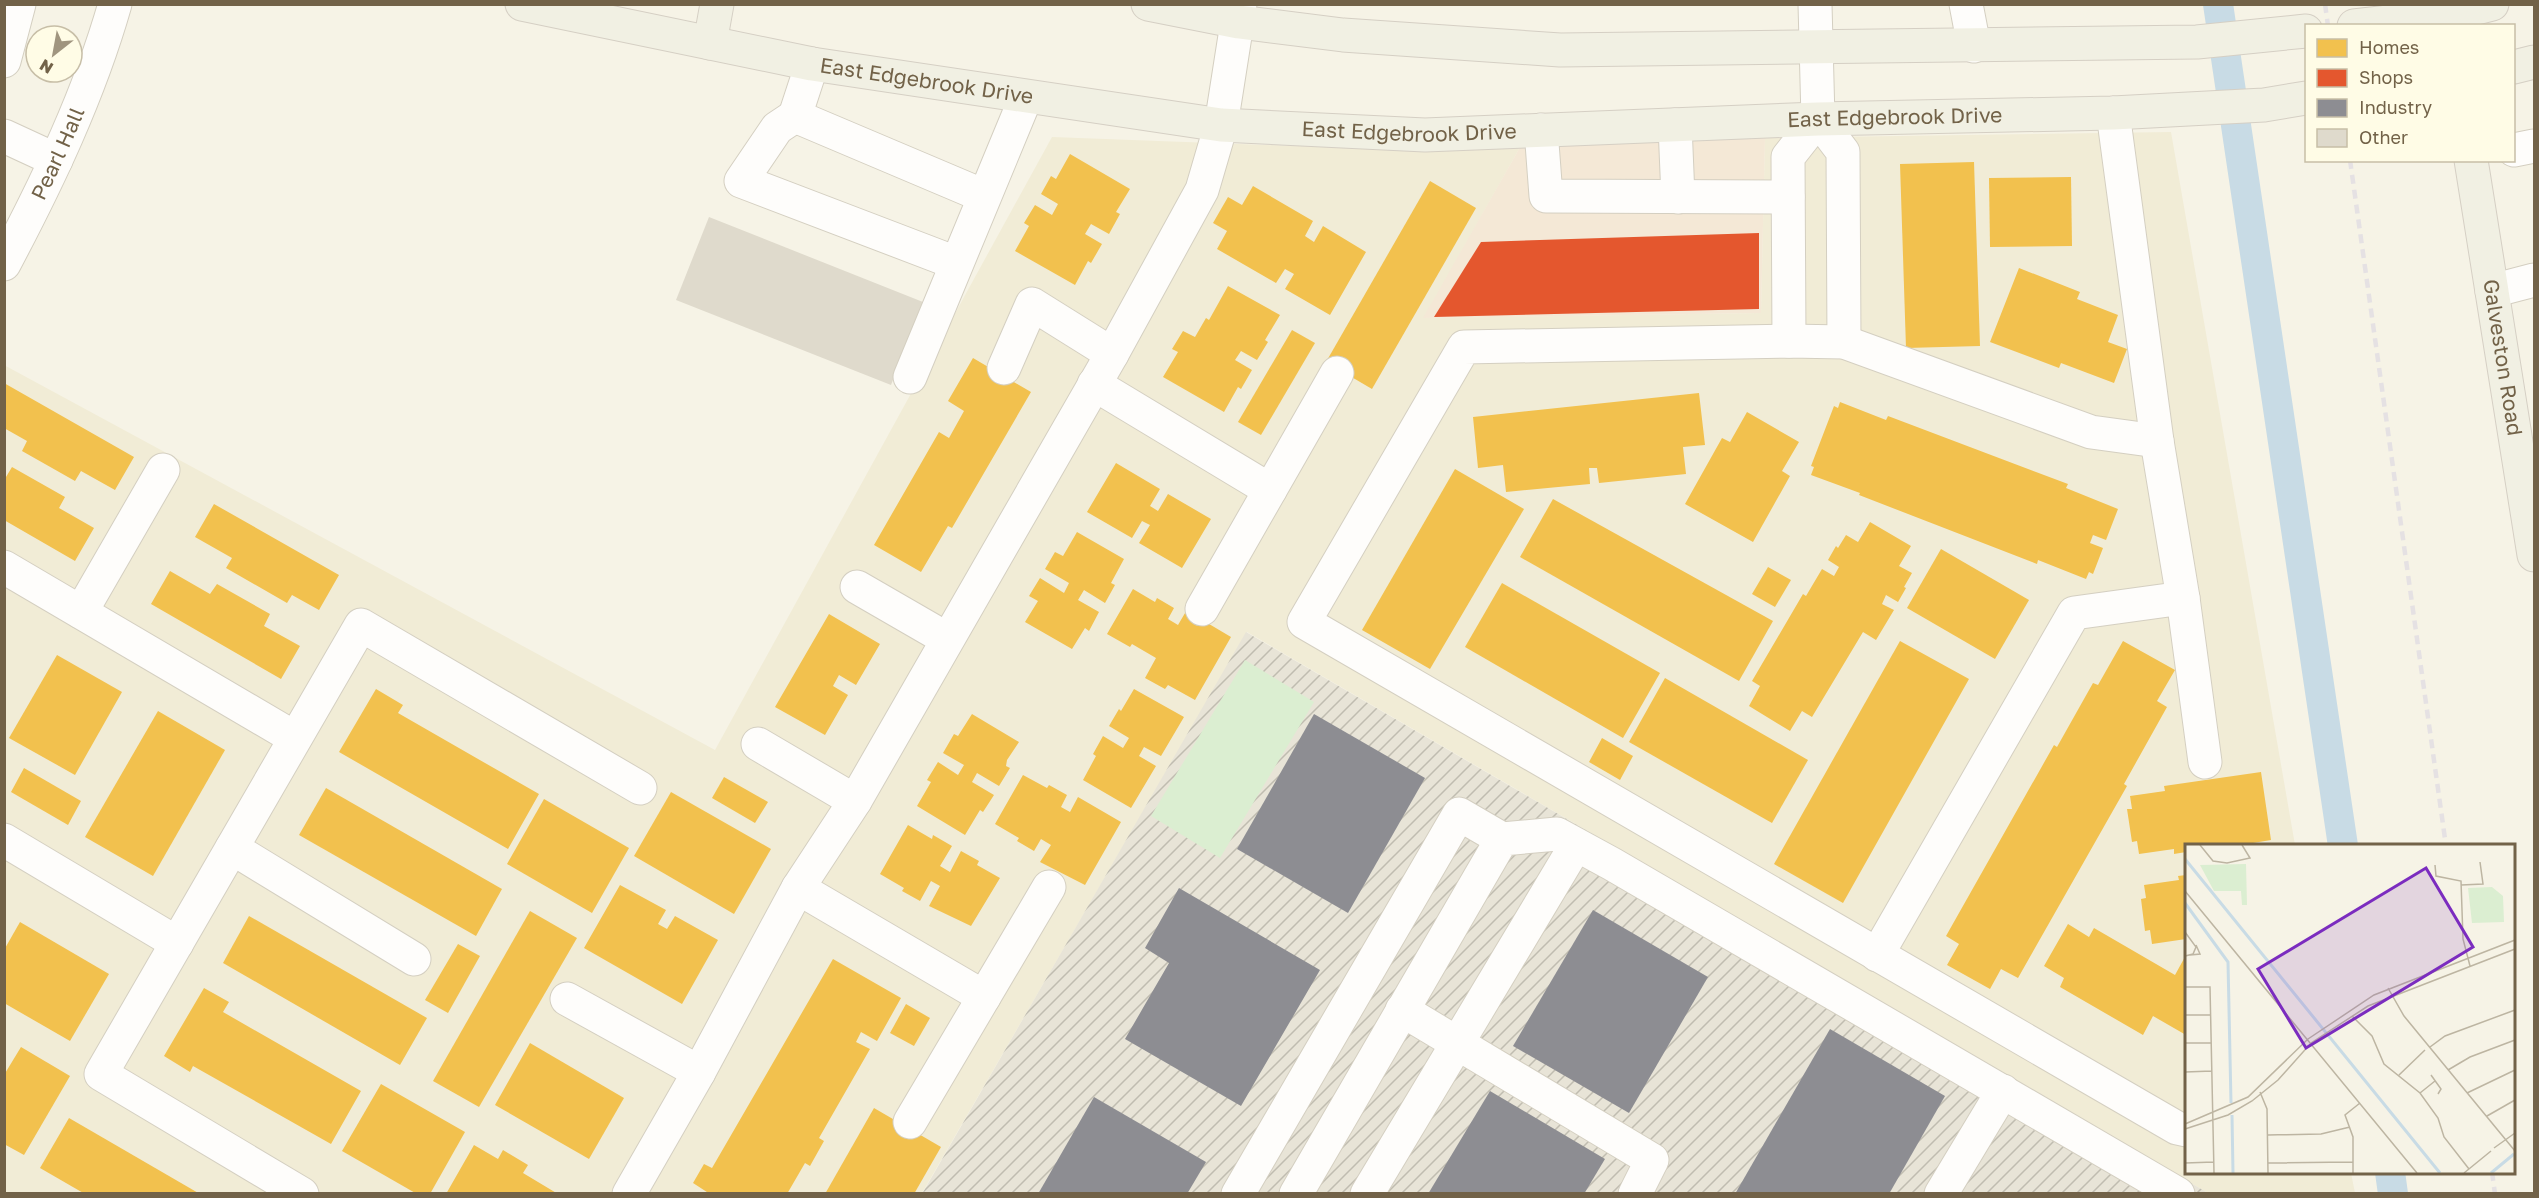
<svg xmlns="http://www.w3.org/2000/svg" width="2539" height="1198" font-family="'Golos Text',sans-serif">
  <style>
    .residential { fill: #f1ecd6 }
    .commercial { fill: #f4e8d6 }
    .industrial { fill: url(#industrial-furrows) }
    .grass { fill: #dbeed1 }
    .homes { fill: #f2c14e }
    .shops { fill: #e4572e }
    .industry { fill: #8d8d92 }
    .lines { fill: none; stroke-linecap: round; stroke-linejoin: round }
    .canal { stroke: #c8dbe5; stroke-width: 30 }
    .building { fill: #dfdacc }
    .minor-casing { stroke: #d4cfc1; stroke-width: 35 }
    .major-casing { stroke: #d5cfc4; stroke-width: 35 }
    .minor { stroke: #fefdfb; stroke-width: 33 }
    .major { stroke: #f1f0e3; stroke-width: 33 }
    .rail { stroke: #e5e1e3; stroke-width: 4.5; stroke-dasharray: 9 6; stroke-linecap: butt }
    .labels { text-anchor: middle; stroke-width: 6; stroke-linejoin: round; paint-order: stroke }
    .street-label { font-size: 21px; fill: #726248; stroke: #fffce6 }
    .inset-river { fill: none; stroke: #c8dbe5; stroke-width: 3 }
    .inset-road { fill: none; stroke: #bdb5a2; stroke-width: 1.5 }
    .view { fill: #7b2cbf; fill-opacity: 0.15; stroke: #7b2cbf; stroke-width: 3 }
    .inset-edge { fill: none; stroke: #726248; stroke-width: 3 }
  </style>
  <defs>
    <pattern id="industrial-furrows" width="10" height="10" patternUnits="userSpaceOnUse" patternTransform="scale(1.5)"><rect width="10" height="10" fill="#e8e4d7"/><path d="M-1 1l2-2M0 10L10 0M9 11l2-2" fill="none" stroke="#c0bcb0"/></pattern>
  </defs>
  <rect width="100%" height="100%" fill="#f6f3e6"/>
  <polygon class="residential" points="2171,132 2295,845 2186,846 2186,1172 2351,1173 2355,1193 2208,1193 1247,632 922,1193 5,1193 4,365 715,750 1052,137 1294,146 1523,142 1424,318 1761,313 1765,138"/>
  <polygon class="commercial" points="1765,138 1761,313 1423,318 1523,142"/>
  <polygon class="industrial" points="1246,632 2208,1193 922,1194"/>
  <polygon class="grass" points="1245,660 1314,702 1220,858 1151,816"/>
  <g class="homes">
    <polygon points="1070,154 1130,189 1116,212 1120,214 1109,234 1091,224 1085,234 1102,244 1091,263 1088,261 1075,285 1015,251 1029,226 1024,223 1035,205 1052,215 1058,204 1041,194 1051,176 1056,179"/>
    <polygon points="1974,162 1980,346 1906,348 1900,164"/>
    <polygon points="2071,177 2072,246 1990,247 1989,178"/>
    <polygon points="1430,181 1476,208 1372,389 1326,362"/>
    <polygon points="1253,186 1313,221 1305,236 1314,242 1323,226 1366,252 1330,315 1285,289 1294,274 1285,269 1276,283 1217,249 1227,231 1213,223 1228,197 1242,205"/>
    <polygon points="2019,268 2080,292 2077,299 2118,315 2108,342 2127,349 2114,383 2061,363 2059,368 1990,342"/>
    <polygon points="1228,286 1280,315 1265,340 1268,342 1257,360 1241,351 1235,360 1252,370 1241,389 1238,387 1224,412 1163,377 1178,352 1172,349 1183,331 1195,337 1206,318 1209,320"/>
    <polygon points="1292,330 1315,343 1261,435 1238,422"/>
    <polygon points="973,358 1031,392 952,528 948,526 921,572 874,545 939,432 949,438 964,411 948,401"/>
    <polygon points="4,383 134,457 115,490 81,471 75,481 22,451 27,441 4,428"/>
    <polygon points="1699,393 1705,445 1683,447 1686,474 1599,483 1597,468 1589,468 1590,484 1506,492 1503,465 1478,468 1473,417"/>
    <polygon points="1840,402 1886,420 1888,416 2068,484 2066,488 2118,509 2106,540 2093,535 2090,543 2103,548 2093,574 2089,572 2086,579 2038,560 2037,564 1859,495 1860,493 1811,475 1814,467 1811,466 1834,406 1838,408"/>
    <polygon points="1747,412 1799,442 1782,471 1790,476 1753,542 1685,504 1722,438 1730,442"/>
    <polygon points="1116,463 1160,489 1150,506 1158,511 1168,494 1211,519 1182,568 1139,543 1150,525 1142,521 1132,538 1087,512"/>
    <polygon points="12,467 65,497 59,508 94,528 75,561 4,520 4,476 6,477"/>
    <polygon points="1455,469 1524,509 1430,669 1362,630"/>
    <polygon points="1553,499 1773,621 1739,681 1520,557"/>
    <polygon points="214,504 339,575 319,610 292,595 287,603 226,568 232,558 195,537"/>
    <polygon points="1870,522 1911,546 1899,566 1912,573 1904,587 1906,588 1898,602 1886,595 1882,604 1894,610 1876,640 1863,632 1812,717 1802,711 1790,731 1749,706 1760,686 1752,681 1803,594 1806,596 1822,569 1834,576 1839,567 1828,560 1836,546 1838,548 1846,535 1858,542"/>
    <polygon points="1077,532 1124,559 1111,583 1115,585 1105,603 1084,590 1078,600 1099,612 1089,631 1085,628 1072,649 1025,622 1038,601 1029,596 1040,578 1064,593 1069,583 1045,569 1055,552 1063,556"/>
    <polygon points="1941,549 2029,600 1995,659 1907,608"/>
    <polygon points="1768,567 1791,580 1775,607 1752,594"/>
    <polygon points="170,571 210,594 217,584 270,614 264,626 300,646 281,679 151,604"/>
    <polygon points="1502,583 1660,673 1623,738 1465,647"/>
    <polygon points="1133,589 1155,602 1157,598 1174,608 1168,619 1178,625 1188,608 1204,621 1231,637 1195,700 1168,685 1165,689 1145,678 1156,658 1132,644 1130,647 1107,634"/>
    <polygon points="829,614 880,644 856,685 839,675 833,686 848,695 825,735 775,707"/>
    <polygon points="1900,641 1969,679 1843,903 1774,864"/>
    <polygon points="2123,641 2175,670 2157,701 2167,707 2124,784 2127,786 2018,978 2001,969 1990,989 1947,965 1959,944 1946,936 2054,745 2057,747 2093,683 2098,685"/>
    <polygon points="57,655 122,692 75,775 9,738"/>
    <polygon points="1665,678 1808,760 1772,823 1629,742"/>
    <polygon points="376,689 403,705 398,713 539,794 508,849 339,752"/>
    <polygon points="1134,689 1184,717 1161,756 1144,747 1139,756 1156,766 1131,808 1083,780 1096,756 1093,754 1103,736 1123,748 1129,738 1109,726 1119,709 1121,711"/>
    <polygon points="158,711 225,750 153,876 85,837"/>
    <polygon points="972,714 1019,742 1007,760 1006,766 1010,768 999,786 977,773 972,782 994,795 983,812 980,810 965,835 917,806 931,782 927,780 938,762 958,775 964,765 943,753 954,734 958,736"/>
    <polygon points="1602,738 1633,756 1620,780 1589,762"/>
    <polygon points="24,768 81,801 68,825 11,792"/>
    <polygon points="2261,772 2271,840 2235,846 2186,846 2186,852 2174,854 2174,849 2139,854 2137,841 2132,842 2127,809 2132,809 2130,796 2165,791 2164,786"/>
    <polygon points="1023,775 1047,788 1049,785 1067,795 1061,807 1070,812 1078,797 1121,822 1085,885 1040,862 1051,845 1041,839 1034,851 1017,841 1019,838 995,824"/>
    <polygon points="724,777 768,802 755,823 712,798"/>
    <polygon points="326,788 502,889 476,936 299,835"/>
    <polygon points="671,792 771,849 734,914 634,856"/>
    <polygon points="544,799 629,848 592,913 507,864"/>
    <polygon points="908,825 932,839 933,835 952,846 940,866 950,872 961,851 979,861 977,865 1000,878 971,926 929,906 940,886 931,881 920,901 902,891 904,888 880,874"/>
    <polygon points="2186,875 2186,939 2152,944 2150,930 2145,931 2141,899 2146,898 2144,885 2179,880 2178,876"/>
    <polygon points="620,885 666,910 658,924 667,929 675,916 718,940 682,1004 584,948"/>
    <polygon points="530,911 577,938 479,1107 433,1081"/>
    <polygon points="249,916 427,1018 400,1065 223,963"/>
    <polygon points="20,922 109,974 70,1041 4,1003 4,950"/>
    <polygon points="2068,924 2089,937 2094,928 2175,975 2186,955 2186,1035 2153,1016 2143,1035 2060,987 2064,978 2044,966"/>
    <polygon points="458,944 480,956 448,1013 425,1000"/>
    <polygon points="833,959 901,998 877,1041 861,1032 856,1042 870,1049 819,1138 824,1141 810,1166 805,1163 787,1194 710,1194 693,1183 704,1164 712,1168"/>
    <polygon points="204,988 229,1002 223,1012 361,1091 331,1144 193,1066 190,1072 164,1056"/>
    <polygon points="906,1004 930,1018 914,1046 890,1033"/>
    <polygon points="530,1043 624,1098 589,1159 495,1105"/>
    <polygon points="21,1047 70,1076 24,1155 4,1144 4,1075"/>
    <polygon points="381,1084 465,1132 430,1194 417,1194 342,1151"/>
    <polygon points="874,1108 941,1147 914,1194 825,1194"/>
    <polygon points="69,1118 200,1194 85,1194 40,1168"/>
    <polygon points="474,1145 498,1159 503,1150 528,1165 523,1173 558,1194 446,1194"/>
  </g>
  <polygon class="shops" points="1759,233 1759,309 1434,317 1481,242"/>
  <g class="industry">
    <polygon points="1314,714 1425,778 1348,913 1237,849"/>
    <polygon points="1179,888 1320,970 1241,1106 1125,1039 1169,963 1145,948"/>
    <polygon points="1593,910 1708,977 1629,1113 1513,1046"/>
    <polygon points="1830,1029 1945,1096 1889,1194 1735,1194"/>
    <polygon points="1490,1091 1605,1159 1584,1194 1428,1194"/>
    <polygon points="1094,1097 1206,1162 1187,1194 1038,1194"/>
  </g>
  <g class="lines">
    <g class="canal">
      <polyline points="2218,4 2343,846"/>
      <polyline points="2390,1172 2393,1194"/>
    </g>
  </g>
  <polygon class="building" points="709,217 923,302 891,385 676,300"/>
  <g class="lines">
    <g class="minor-casing">
      <g id="minor">
        <polyline points="1815,4 1818,119"/>
        <polyline points="1966,4 1974,46"/>
        <polyline points="4,61 19,4"/>
        <polyline points="812,64 795,116 984,196"/>
        <polyline points="2113,113 2157,441 2183,598 2205,762"/>
        <polyline points="795,116 777,128 741,181 956,263"/>
        <polyline points="1818,119 1843,152 1844,342"/>
        <polyline points="1675,125 1678,197"/>
        <polyline points="1541,130 1546,196 1788,197"/>
        <polyline points="4,136 56,160"/>
        <polyline points="2514,150 2534,146"/>
        <path id="s1" d="M 4,264 C 48,181 89,95 115,4"/>
        <polyline points="2492,291 2534,280"/>
        <polyline points="1789,341 1788,157 1818,119"/>
        <polyline points="1004,368 1032,304 1112,354"/>
        <polyline points="910,377 1026,97"/>
        <polyline points="1094,384 1270,490"/>
        <polyline points="2157,441 2091,432 1844,342 1789,341 1464,347 1304,622 2177,1128 2186,1130"/>
        <polyline points="4,567 295,738"/>
        <polyline points="857,587 947,639"/>
        <polyline points="1202,609 1337,373"/>
        <polyline points="81,612 163,470"/>
        <polyline points="758,744 855,801"/>
        <polyline points="4,840 177,943"/>
        <polyline points="232,848 414,959"/>
        <polyline points="798,888 984,997"/>
        <polyline points="1877,955 2074,613 2183,598"/>
        <polyline points="567,999 699,1072"/>
        <polyline points="1402,1010 1652,1160 1635,1194"/>
        <polyline points="910,1122 1049,887"/>
        <polyline points="302,1194 101,1074 361,625 640,788"/>
        <polyline points="629,1194 699,1072 798,888 855,801 1112,354 1202,190 1221,125 1240,4"/>
        <polyline points="1238,1194 1459,814 1502,839"/>
        <polyline points="1296,1194 1502,839 1557,834 1612,864 2178,1194"/>
        <polyline points="1367,1194 1576,845"/>
        <polyline points="1941,1194 2003,1091"/>
      </g>
    </g>
    <g class="major-casing">
      <g id="major">
        <path id="s2" d="M 522,4 L 812,64 L 1221,125 L 1425,135 L 1818,119 L 2113,113 L 2264,105 L 2306,98"/>
        <polyline points="1148,4 1239,22 1343,35 1560,50 2197,42 2306,31"/>
        <polyline points="2354,26 2449,15 2492,4"/>
        <polyline points="710,43 717,4"/>
        <polyline points="2514,67 2534,62"/>
        <path id="s3" d="M 2471,160 L 2534,555"/>
      </g>
    </g>
    <use href="#minor" class="minor"/>
    <use href="#major" class="major"/>
    <g class="rail">
      <polyline points="2325,4 2328,26"/>
      <polyline points="2350,160 2446,846"/>
      <polyline points="2492,1172 2495,1194"/>
    </g>
  </g>
  <g class="labels">
    <g class="street-label">
      <text dy="7" stroke="none"><textPath href="#s2" startOffset="412">East Edgebrook Drive</textPath></text>
      <text dy="7" stroke="none"><textPath href="#s2" startOffset="1384">East Edgebrook Drive</textPath></text>
      <text dy="7" stroke="none"><textPath href="#s2" startOffset="898">East Edgebrook Drive</textPath></text>
      <text dy="7" stroke="none"><textPath href="#s1" startOffset="123">Pearl Hall</textPath></text>
      <text dy="7" stroke="none"><textPath href="#s3" startOffset="200">Galveston Road</textPath></text>
    </g>
  </g>
  <g transform="translate(2185 844)">
    <rect width="330" height="330" fill="#f6f3e6"/>
    <path d="M 61,20 L 62,61 L 57,61 L 56,47 L 29,47 L 15,21 ZM 307,43 L 318,52 L 319,78 L 287,79 L 283,44 Z" fill="#dbeed1"/>
    <path class="inset-river" d="M 0,15 L 255,329M 0,59 L 43,118 L 46,259M 47,271 L 48,329M 306,329 L 329,310"/>
    <path class="inset-road" d="M 15,1 L 28,17 L 42,19 L 65,14 L 57,1M 250,21 L 251,32 L 276,37 L 278,95 L 285,122M 276,41 L 298,40 L 295,18M 0,47 L 232,329M 0,88 L 11,103 L 8,110 L 0,112M 5,111 L 15,110 L 11,101M 0,143 L 25,143 L 29,329M 203,144 L 219,172 L 330,307M 0,171 L 26,171M 167,172 L 187,192 L 199,220 L 235,249 L 253,274 L 259,293 L 284,325M 0,199 L 26,199M 245,203 L 260,192 L 330,166M 263,226 L 285,213 L 330,196M 0,228 L 27,227M 214,231 L 240,206M 246,231 L 256,245 L 253,250M 75,248 L 82,265 L 83,329M 235,249 L 250,237M 282,249 L 330,226M 302,272 L 330,256M 0,280 L 63,253 L 123,195 L 189,151 L 330,96M 0,285 L 43,271 L 67,257 L 93,236 L 126,199 L 183,162 L 330,105M 83,291 L 136,290 L 165,283M 309,304 L 330,289M 0,319 L 29,318M 83,319 L 168,318M 168,329 L 168,293 L 160,271 L 175,259M 279,329 L 306,307"/>
    <path class="view" d="M 241,24 L 288,103 L 121,204 L 73,125 Z"/>
    <rect width="330" height="330" class="inset-edge"/>
  </g>
  <rect width="2539" height="1198" fill="none" stroke="#726248" stroke-width="12"/>
  <rect x="2305" y="24" width="210" height="138" fill="#fffce6" stroke="#c7bea7" stroke-width="1.5"/>
  <rect x="2317" y="39" width="30" height="18" fill="#f2c14e" stroke="#c7bea7" stroke-width="1.5"/>
  <text x="2359" y="54" font-size="18" fill="#726248">Homes</text>
  <rect x="2317" y="69" width="30" height="18" fill="#e4572e" stroke="#c7bea7" stroke-width="1.5"/>
  <text x="2359" y="84" font-size="18" fill="#726248">Shops</text>
  <rect x="2317" y="99" width="30" height="18" fill="#8d8d92" stroke="#c7bea7" stroke-width="1.5"/>
  <text x="2359" y="114" font-size="18" fill="#726248">Industry</text>
  <rect x="2317" y="129" width="30" height="18" fill="#dfdacc" stroke="#c7bea7" stroke-width="1.5"/>
  <text x="2359" y="144" font-size="18" fill="#726248">Other</text>
  <g transform="translate(54 54) rotate(211)"><circle r="28" fill="#fffce6" stroke="#c7bea7" stroke-width="1.5"/>
  <path d="M0-4.5L10 22L0 15L-10 22Z" fill="#a0957f"/>
  <text y="-9" font-size="16" font-weight="bold" text-anchor="middle" fill="#726248">N</text>
  </g>
</svg>
